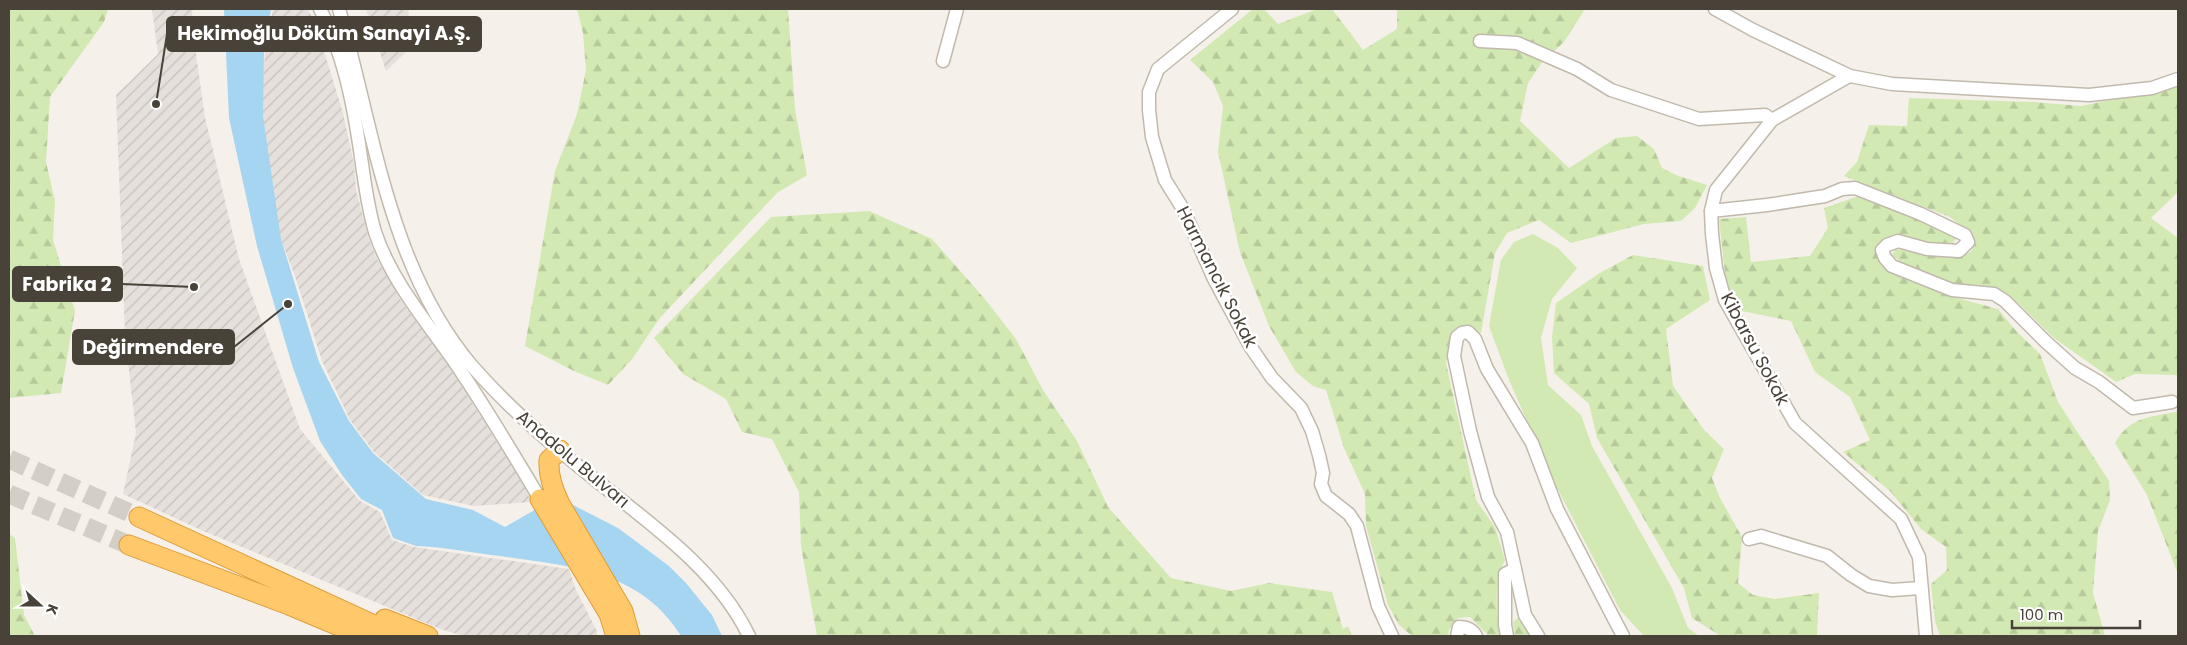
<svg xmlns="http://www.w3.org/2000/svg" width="2187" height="645" font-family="Poppins,sans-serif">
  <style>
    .industrial { fill: url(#industrial-furrows) }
    .green { fill: #d2e9b3 }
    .forest { fill: url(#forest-firs) }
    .water { fill: #a6d5f1 }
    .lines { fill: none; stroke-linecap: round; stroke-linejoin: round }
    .highway-tunnel { stroke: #d3cec6; stroke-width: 19; stroke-dasharray: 19 9; stroke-linecap: butt }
    .minor-casing { stroke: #c1b9ac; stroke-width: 15 }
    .highway-casing { stroke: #df9c3a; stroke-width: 21 }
    .minor { stroke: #fff; stroke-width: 12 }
    .highway { stroke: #fec86b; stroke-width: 19 }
    .labels { text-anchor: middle; stroke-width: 5; stroke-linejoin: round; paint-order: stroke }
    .street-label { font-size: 18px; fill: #494238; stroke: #fff }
    .leader { fill: none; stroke: #494238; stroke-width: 2 }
    .callout-dot { fill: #494238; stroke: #fff; stroke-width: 2 }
    .callout { fill: #494238; stroke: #494238; stroke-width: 2 }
    .callout-label { font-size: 19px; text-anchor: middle; font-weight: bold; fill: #fff }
  </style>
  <defs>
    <pattern id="industrial-furrows" width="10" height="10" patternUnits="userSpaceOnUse" patternTransform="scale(1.25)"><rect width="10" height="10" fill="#e5e0db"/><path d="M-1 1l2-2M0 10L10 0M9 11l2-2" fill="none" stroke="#c6c1bd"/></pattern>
    <pattern id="forest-firs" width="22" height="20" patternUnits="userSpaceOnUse" patternTransform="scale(1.25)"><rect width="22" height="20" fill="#d2e9b3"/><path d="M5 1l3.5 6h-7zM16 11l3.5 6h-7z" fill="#b6c99b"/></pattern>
  </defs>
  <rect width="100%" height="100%" fill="#f5f1ea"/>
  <g class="industrial">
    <polygon points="152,9 192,9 194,40 205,117 239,259 300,429 360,501 380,512 392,540 414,547 569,569 576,590 597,631 597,636 464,636 443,630 203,531 123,494 136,433 125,335 116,95 158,54"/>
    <polygon points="273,9 308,9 316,25 343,113 354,164 356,190 368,236 376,257 400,299 456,377 521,480 532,502 473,506 423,495 374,452 350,420 322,361 295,276 277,229 261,108 265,53"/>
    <polygon points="366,9 409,9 406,52 386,71"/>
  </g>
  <polygon class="green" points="1533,234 1558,248 1577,268 1552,299 1541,338 1548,385 1581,415 1592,446 1672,588 1688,628 1699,636 1644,636 1620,610 1553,480 1509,380 1489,326 1501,260 1514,242"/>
  <g class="forest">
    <polygon points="9,9 108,9 104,22 50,97 46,162 55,201 53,240 75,311 61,393 9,398"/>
    <polygon points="577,9 788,9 795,109 807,175 777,193 659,319 633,358 608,385 574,371 525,346 555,171 577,114 586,70 583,33"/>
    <path d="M 1253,9 L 1264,9 L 1278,24 L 1317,9 L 1332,9 L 1363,50 L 1397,29 L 1397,9 L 1585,9 L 1564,42 L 1543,61 L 1528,83 L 1520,121 L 1569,168 L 1616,138 L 1637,136 L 1654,149 L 1662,168 L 1676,175 L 1707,185 L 1695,208 L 1681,221 L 1644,224 L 1571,243 L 1539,220 L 1507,233 L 1495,253 L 1481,333 L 1463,327 L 1450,345 L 1446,363 L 1476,500 L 1495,527 L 1505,560 C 1493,584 1497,610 1499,636 L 1489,636 L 1470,617 L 1458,618 L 1449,630 L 1448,636 L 1412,636 L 1399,625 L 1388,605 L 1366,526 L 1365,494 L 1344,448 L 1326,390 L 1313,386 L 1296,372 L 1269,326 L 1240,252 L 1218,152 L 1223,106 L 1213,82 L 1190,60 Z"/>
    <polygon points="2178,86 2178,192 2151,218 2178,238 2178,375 2135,374 2116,382 2054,338 2018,303 1996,287 1956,284 1901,262 1892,255 1895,249 1956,258 1971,252 1975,243 1970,233 1950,217 1844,176 1857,162 1869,125 1907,126 1909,98 2034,102 2081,106"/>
    <polygon points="1859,196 1934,225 1956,239 1952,243 1944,245 1884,240 1876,248 1879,258 1887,268 1909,281 1961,299 1998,309 2017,332 2040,354 2058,402 2109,481 2110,500 2098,531 2093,593 2105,636 1940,636 1935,621 1931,584 1947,570 1946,547 1921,529 1890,491 1843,452 1870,440 1850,397 1815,372 1791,321 1737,310 1726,282 1719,219 1746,217 1751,262 1810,256 1828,228 1824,208"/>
    <polygon points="869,211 932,239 984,298 1016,339 1043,390 1077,441 1108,507 1171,578 1231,591 1269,583 1332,592 1343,629 1348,626 1352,636 817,636 801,546 799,492 772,439 742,432 726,399 683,374 654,338 771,217"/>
    <polygon points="1633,255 1703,266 1710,300 1666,329 1673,386 1705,431 1724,449 1712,478 1720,498 1742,537 1738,583 1753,595 1775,599 1819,593 1817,636 1721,636 1692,618 1684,588 1597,438 1589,404 1554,373 1552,337 1556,303 1598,274"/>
    <path d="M 2178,411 L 2178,574 L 2147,495 L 2115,443 C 2131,415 2151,418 2178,411 Z"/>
    <polygon points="9,534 15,538 24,615 35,636 9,636"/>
    <polygon points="1521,615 1533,636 1515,636 1513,622"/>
  </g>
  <path class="water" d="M 224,9 L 271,9 L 264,52 L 263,116 L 281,239 L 319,362 L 349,421 L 373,453 L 426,499 L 473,510 L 505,527 L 538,508 L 571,504 L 618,528 L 669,566 L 686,583 L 712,615 L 722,636 L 681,636 C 641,570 569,566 500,556 C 472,553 444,547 416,546 L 393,538 L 382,510 L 361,499 L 342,475 L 320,441 L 293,368 L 257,246 L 229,118 Z"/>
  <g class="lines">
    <g class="highway-tunnel">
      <polyline points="9,459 139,517"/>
      <polyline points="9,494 129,545"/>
    </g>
    <g class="minor-casing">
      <g id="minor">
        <path d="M 320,9 C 343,52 353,102 360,150 C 364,178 367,205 375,232 C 392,283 428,323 458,367 C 487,410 514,455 540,499"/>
        <path d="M 339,9 C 374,129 388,267 472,366 C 508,407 550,444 592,477 C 649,523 717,569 749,636"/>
        <polyline points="1232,9 1158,69 1149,92 1149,110 1152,137 1165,180 1183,209 1214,279 1250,346 1272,378 1301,408 1312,431 1319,455 1323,473 1321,484 1326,496 1349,514 1357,526 1378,606 1392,636"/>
        <polyline points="1715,9 1753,30 1850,76 1892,84 2089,95 2152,88 2178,79"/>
        <polyline points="1480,41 1517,43 1577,69 1611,90 1699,119 1765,115 1772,120"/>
        <polyline points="943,61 957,9"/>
        <polyline points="1849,76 1772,120 1716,190 1711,211 1712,234 1716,268 1725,300 1795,423 1901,519 1919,557 1926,636"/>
        <polyline points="1711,211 1767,205 1825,196 1842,189 1855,188 1921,214 1965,235 1968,242 1959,251 1927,249 1898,241 1887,245 1882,250 1885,258 1892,266 1952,290 1994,294 2005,301 2046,342 2075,368 2099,382 2133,408 2172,402"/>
        <polyline points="1749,539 1761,536 1827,556 1851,575 1869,586 1892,590 1921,588"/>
        <path d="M 1457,636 L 1459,627 C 1467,627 1472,629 1476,636"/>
        <polyline points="1507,636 1505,625 1505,574 1515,569"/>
        <polyline points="1538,636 1525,615 1507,532 1488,497 1470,431 1454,356 1457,337 1462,333 1468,332 1475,339 1487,369 1532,443 1557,509 1623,636"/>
      </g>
    </g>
    <g class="highway-casing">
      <g id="highway">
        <path d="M 560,450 L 549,460 C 548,476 553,490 560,504 L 623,611 L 630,636"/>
        <polyline points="540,499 609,614 616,636"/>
        <polyline points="139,517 398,636"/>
        <polyline points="129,545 289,605 363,636"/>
        <polyline points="385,619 428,636"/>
      </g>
    </g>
    <use href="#minor" class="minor"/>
    <use href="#highway" class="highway"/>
  </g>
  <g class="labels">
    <g class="street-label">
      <text transform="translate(1217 277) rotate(63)" y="6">Harmancık Sokak</text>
      <text transform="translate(1755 349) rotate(62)" y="6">Kibarsu Sokak</text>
      <text transform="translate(573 459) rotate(40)" y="6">Anadolu Bulvarı</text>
    </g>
  </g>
  <path class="leader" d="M156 104L167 34M194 287L122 284M288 304L234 347"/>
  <g class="callout-dot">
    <circle cx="156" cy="104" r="5"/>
    <circle cx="194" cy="287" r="5"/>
    <circle cx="288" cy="304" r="5"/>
  </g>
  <g class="callout">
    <rect x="167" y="17" width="314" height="34" rx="5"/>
    <rect x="13" y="267" width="109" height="34" rx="5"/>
    <rect x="73" y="330" width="161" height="34" rx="5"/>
  </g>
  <g class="callout-label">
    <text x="324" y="40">Hekimoğlu Döküm Sanayi A.Ş.</text>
    <text x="67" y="291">Fabrika 2</text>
    <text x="153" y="354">Değirmendere</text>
  </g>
  <rect width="2187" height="645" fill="none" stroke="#494238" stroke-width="20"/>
  <g transform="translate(40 605) rotate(111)" stroke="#ffffff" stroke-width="4" paint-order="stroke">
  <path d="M0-4L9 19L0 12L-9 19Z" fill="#494238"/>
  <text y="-8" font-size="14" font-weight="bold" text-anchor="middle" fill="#494238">K</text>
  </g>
  <path d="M2012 620v8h128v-8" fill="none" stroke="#494238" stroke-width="2.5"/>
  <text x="2020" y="620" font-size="15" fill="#494238" stroke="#ffffff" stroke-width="4" paint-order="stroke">100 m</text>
</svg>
